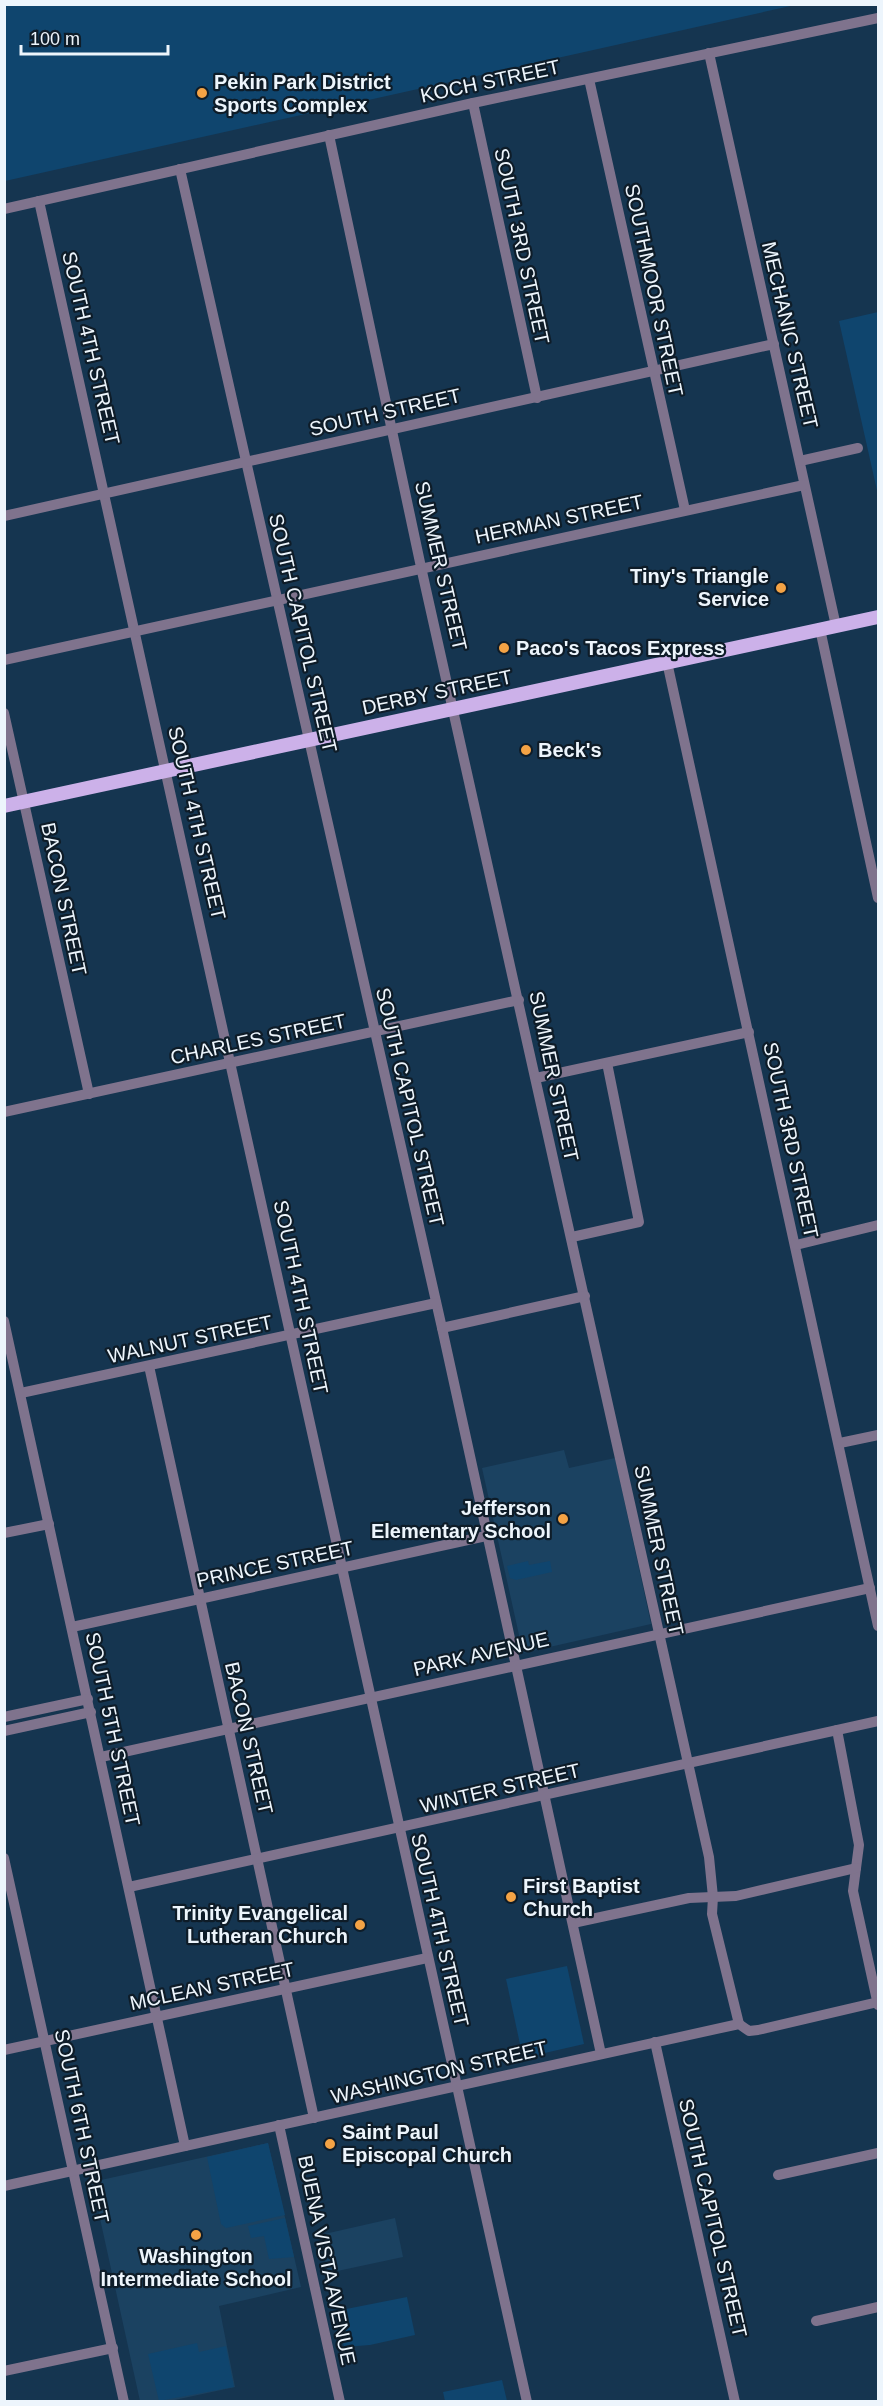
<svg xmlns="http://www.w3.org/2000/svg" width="883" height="2406" font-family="Helvetica,sans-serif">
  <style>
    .built { fill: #1b4261 }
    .green { fill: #0f456e }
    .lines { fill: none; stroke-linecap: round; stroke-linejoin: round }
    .minor { stroke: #7f738d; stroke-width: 10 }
    .major { stroke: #ccb1e9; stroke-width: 14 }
    .poi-dot { fill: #f4a345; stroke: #0e1c28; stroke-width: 2 }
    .labels { text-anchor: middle; stroke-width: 4.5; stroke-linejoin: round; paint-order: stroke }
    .street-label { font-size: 20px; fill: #edf5fc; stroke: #0e1c28 }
    .poi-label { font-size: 20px; font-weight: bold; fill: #edf5fc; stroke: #0e1c28; text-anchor: start }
  </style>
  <rect width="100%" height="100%" fill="#153550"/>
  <g class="built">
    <polygon points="564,1450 569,1468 615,1458 651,1624 523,1653 482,1468"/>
    <polygon points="268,2143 301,2287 219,2306 235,2387 170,2401 140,2401 92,2182"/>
    <polygon points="395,2218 403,2257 328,2273 320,2235"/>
  </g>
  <g class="green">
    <polygon points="5,4 795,4 795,5 5,181"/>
    <polygon points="878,312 878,495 839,321"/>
    <polygon points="528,1561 529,1565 550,1561 552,1572 516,1580 510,1578 507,1566"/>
    <polygon points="567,1966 584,2044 523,2058 506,1979"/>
    <polygon points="268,2143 285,2215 226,2228 221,2224 207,2157"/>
    <polygon points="285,2218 294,2257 269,2259 264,2236 251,2238 248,2226"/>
    <polygon points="407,2297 415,2335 370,2345 344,2347 336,2311"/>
    <polygon points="197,2343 199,2352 226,2346 234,2387 159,2401 148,2354"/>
    <polygon points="502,2380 507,2401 445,2401 443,2392"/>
  </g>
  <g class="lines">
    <g class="minor">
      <polyline points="709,53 836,626"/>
      <polyline points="589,79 685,510"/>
      <polyline points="473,103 537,398"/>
      <polyline points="329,135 421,567 709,1857 713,1897 712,1914 739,2024"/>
      <polyline points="180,169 442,1328 601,2054"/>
      <polyline points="39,201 527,2402"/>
      <polyline points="4,209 473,103 878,18"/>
      <polyline points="800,461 858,448"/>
      <polyline points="4,516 774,344"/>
      <polyline points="820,629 878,898"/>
      <polyline points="4,660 804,485"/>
      <polyline points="667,662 878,1626"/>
      <polyline points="4,713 89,1094"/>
      <polyline points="536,1078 749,1032"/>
      <polyline points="4,1112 519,1000"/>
      <polyline points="572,1237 639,1222 607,1063"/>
      <polyline points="796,1245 878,1225"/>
      <polyline points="4,1321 185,2146"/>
      <polyline points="442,1328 585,1296"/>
      <polyline points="149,1366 314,2118"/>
      <polyline points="21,1393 436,1303"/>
      <polyline points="840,1443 878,1435"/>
      <polyline points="4,1533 49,1524"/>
      <polyline points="72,1627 486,1536"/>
      <polyline points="4,1717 88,1699"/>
      <polyline points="837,1730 859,1845 853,1891 878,2005"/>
      <polyline points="4,1731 91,1712"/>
      <polyline points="101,1757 870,1588"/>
      <polyline points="4,1858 124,2402"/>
      <polyline points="129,1887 878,1721"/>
      <polyline points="573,1923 689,1898 736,1896 856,1868"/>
      <polyline points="655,2042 735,2402"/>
      <polyline points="4,2050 427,1958"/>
      <polyline points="279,2125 340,2402"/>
      <polyline points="778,2175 878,2153"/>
      <polyline points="4,2186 739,2024 749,2031 758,2030 878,2002"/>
      <polyline points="816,2321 878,2307"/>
      <polyline points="4,2371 113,2348"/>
    </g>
    <polyline class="major" points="4,806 878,617"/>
  </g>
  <g class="poi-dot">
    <circle cx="202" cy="93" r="6"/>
    <circle cx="781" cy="588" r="6"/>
    <circle cx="504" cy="648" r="6"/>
    <circle cx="526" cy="750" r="6"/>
    <circle cx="563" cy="1519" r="6"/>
    <circle cx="511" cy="1897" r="6"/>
    <circle cx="360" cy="1925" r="6"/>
    <circle cx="330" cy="2144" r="6"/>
    <circle cx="196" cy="2235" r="6"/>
  </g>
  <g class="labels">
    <g class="street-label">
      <text transform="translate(490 81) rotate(-12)" y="7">KOCH STREET</text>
      <text transform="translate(522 246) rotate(78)" y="7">SOUTH 3RD STREET</text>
      <text transform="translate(654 290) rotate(78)" y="7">SOUTHMOOR STREET</text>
      <text transform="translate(790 335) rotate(77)" y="7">MECHANIC STREET</text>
      <text transform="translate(91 348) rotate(77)" y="7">SOUTH 4TH STREET</text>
      <text transform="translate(385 412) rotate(-13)" y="7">SOUTH STREET</text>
      <text transform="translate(559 519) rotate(-12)" y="7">HERMAN STREET</text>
      <text transform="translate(441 566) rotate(77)" y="7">SUMMER STREET</text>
      <text transform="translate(303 633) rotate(77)" y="7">SOUTH CAPITOL STREET</text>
      <text transform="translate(437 692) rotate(-12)" y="7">DERBY STREET</text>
      <text transform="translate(197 823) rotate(77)" y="7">SOUTH 4TH STREET</text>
      <text transform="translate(64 899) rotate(78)" y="7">BACON STREET</text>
      <text transform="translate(258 1039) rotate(-12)" y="7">CHARLES STREET</text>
      <text transform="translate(554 1076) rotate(78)" y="7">SUMMER STREET</text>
      <text transform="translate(410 1107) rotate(77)" y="7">SOUTH CAPITOL STREET</text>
      <text transform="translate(791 1140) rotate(78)" y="7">SOUTH 3RD STREET</text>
      <text transform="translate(301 1297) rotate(78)" y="7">SOUTH 4TH STREET</text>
      <text transform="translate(190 1339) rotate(-12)" y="7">WALNUT STREET</text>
      <text transform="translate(659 1550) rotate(78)" y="7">SUMMER STREET</text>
      <text transform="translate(275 1564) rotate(-12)" y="7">PRINCE STREET</text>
      <text transform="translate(481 1654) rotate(-13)" y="7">PARK AVENUE</text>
      <text transform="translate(113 1729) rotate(78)" y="7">SOUTH 5TH STREET</text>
      <text transform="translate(249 1738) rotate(77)" y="7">BACON STREET</text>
      <text transform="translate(500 1788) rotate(-13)" y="7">WINTER STREET</text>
      <text transform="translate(440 1930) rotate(77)" y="7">SOUTH 4TH STREET</text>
      <text transform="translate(212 1986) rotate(-12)" y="7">MCLEAN STREET</text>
      <text transform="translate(439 2072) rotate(-13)" y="7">WASHINGTON STREET</text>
      <text transform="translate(82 2126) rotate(78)" y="7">SOUTH 6TH STREET</text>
      <text transform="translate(713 2218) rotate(77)" y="7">SOUTH CAPITOL STREET</text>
      <text transform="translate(327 2260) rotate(78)" y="7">BUENA VISTA AVENUE</text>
    </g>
    <g class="poi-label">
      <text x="214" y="89">Pekin Park District<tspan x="214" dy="23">Sports Complex</tspan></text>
      <text x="769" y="583" text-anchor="end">Tiny's Triangle<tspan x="769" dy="23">Service</tspan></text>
      <text x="516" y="655">Paco's Tacos Express</text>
      <text x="538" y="757">Beck's</text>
      <text x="551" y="1515" text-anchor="end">Jefferson<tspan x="551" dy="23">Elementary School</tspan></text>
      <text x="523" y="1893">First Baptist<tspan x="523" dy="23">Church</tspan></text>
      <text x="348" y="1920" text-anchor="end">Trinity Evangelical<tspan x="348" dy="23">Lutheran Church</tspan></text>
      <text x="342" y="2139">Saint Paul<tspan x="342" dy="23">Episcopal Church</tspan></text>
      <text x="196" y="2263" text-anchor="middle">Washington<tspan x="196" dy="23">Intermediate School</tspan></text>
    </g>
  </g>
  <rect width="883" height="2406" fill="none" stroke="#edf5fc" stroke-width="12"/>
  <path d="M21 45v9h147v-9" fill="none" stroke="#edf5fc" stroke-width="3"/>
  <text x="30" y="45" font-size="18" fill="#edf5fc" stroke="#0e1c28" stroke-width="4.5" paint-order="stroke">100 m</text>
</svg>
